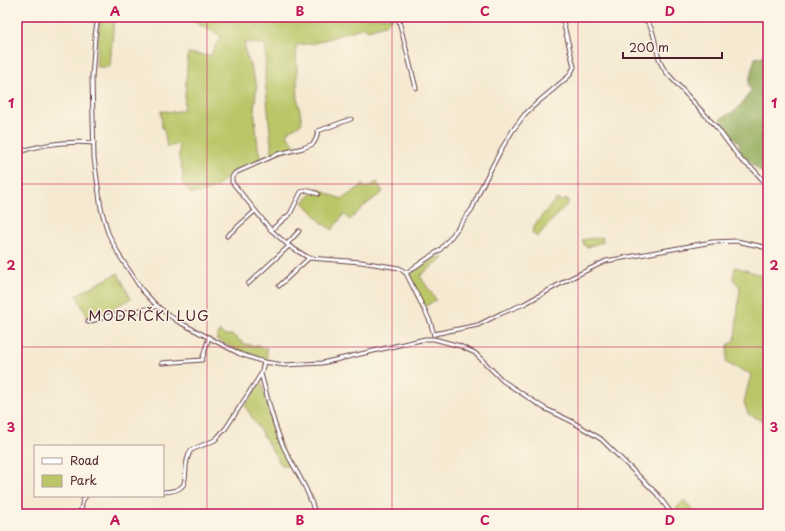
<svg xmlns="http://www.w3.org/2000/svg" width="785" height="531" font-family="'Playpen Sans',sans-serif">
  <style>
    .green { fill: #bac668; stroke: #82724a }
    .forest { fill: #93ab5c; stroke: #6e6544 }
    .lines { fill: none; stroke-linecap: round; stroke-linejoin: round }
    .minor-casing { stroke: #643d44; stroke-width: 5 }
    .minor { stroke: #fff; stroke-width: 3 }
    .grid { fill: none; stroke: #c2185b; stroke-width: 1; stroke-opacity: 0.55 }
    .labels { text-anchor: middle; stroke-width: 3; stroke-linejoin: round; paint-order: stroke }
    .quarter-label { font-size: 14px; letter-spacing: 1px; fill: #4a1f2b; stroke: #fcf5e5 }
    .neatline { fill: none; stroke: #c2185b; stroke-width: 1.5 }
    .grid-label { font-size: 13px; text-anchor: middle; font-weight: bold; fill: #c2185b }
  </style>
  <rect width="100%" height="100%" fill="#fcf5e5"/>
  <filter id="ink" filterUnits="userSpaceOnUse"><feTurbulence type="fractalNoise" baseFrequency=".025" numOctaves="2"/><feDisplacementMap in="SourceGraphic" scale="8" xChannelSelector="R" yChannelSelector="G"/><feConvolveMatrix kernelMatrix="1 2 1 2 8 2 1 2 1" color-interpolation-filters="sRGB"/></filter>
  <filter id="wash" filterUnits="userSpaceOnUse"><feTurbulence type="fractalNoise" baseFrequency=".012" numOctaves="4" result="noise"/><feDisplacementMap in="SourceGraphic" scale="16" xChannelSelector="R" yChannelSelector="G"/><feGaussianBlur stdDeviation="0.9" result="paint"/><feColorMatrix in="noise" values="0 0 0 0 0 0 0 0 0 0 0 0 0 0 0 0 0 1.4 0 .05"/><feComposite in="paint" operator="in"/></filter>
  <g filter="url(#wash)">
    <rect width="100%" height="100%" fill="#f5e9d1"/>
    <g class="green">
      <polygon points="100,17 114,19 110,66 109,67 96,67"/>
      <polygon points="189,17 394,17 385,25 368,30 364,27 315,43 296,45 298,100 302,123 286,133 297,149 284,151 272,155 265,78 266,45 245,42 245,51 257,86 254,108 258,147 261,160 234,171 218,186 205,192 191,194 182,182 183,172 179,159 179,144 167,147 164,129 162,128 161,111 175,112 184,109 188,53 210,56 221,36 196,23"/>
      <polygon points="377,182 383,192 364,206 350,220 344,214 332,230 322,223 303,202 318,188 331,195 342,199 363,185 366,188"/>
      <polygon points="556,199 561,201 568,199 568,204 563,208 537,237 533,234 532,231 535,224"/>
      <polygon points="602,237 603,242 587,247 584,245 582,240 591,238 593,239"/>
      <polygon points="438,256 443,258 420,276 436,300 422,308 409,275"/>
      <polygon points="735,267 761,275 768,275 768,423 748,414 744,402 751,374 726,363 728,345 735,340 740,287 733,279"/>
      <polygon points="118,273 131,299 89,320 76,295"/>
      <polygon points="220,331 224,335 232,335 245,344 267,348 267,361 241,352 216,339"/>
      <path d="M 260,383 L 262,384 C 268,412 275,439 291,464 L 285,467 L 280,463 L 245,406 Z"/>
      <polygon points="684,500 696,514 679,514 677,511 677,507"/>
    </g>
    <polygon class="forest" points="768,56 768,178 740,153 739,143 729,133 721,118 737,110 751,91 748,84 755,58"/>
  </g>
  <g filter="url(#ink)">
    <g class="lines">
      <g class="minor-casing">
        <g id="minor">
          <polyline points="98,17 95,36 92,78 94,158 101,208 108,233 119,255 142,290 157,306 177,321 240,354 264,362 284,365 322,363 425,339 434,339 460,346 475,353 503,381 544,408 571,421 601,439 657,494 672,514"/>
          <polyline points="398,17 416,88"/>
          <path d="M 642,17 C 656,26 654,47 660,61 C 661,65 664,69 666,72 L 718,129 L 741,160 L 754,170 L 768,186"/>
          <polyline points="351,119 318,131 316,139 313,144 303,148 278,154 235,173 232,177 232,182 271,230 289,246 309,258 361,262 399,268 406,273 440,250 451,237 472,209 481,188 502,148 513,130 525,114 537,103 569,76 574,67 562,17"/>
          <path d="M 17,153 C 41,144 68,141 94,143"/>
          <polyline points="271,230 290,214 301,192 307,190 318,194"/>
          <polyline points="227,236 255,211"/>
          <polyline points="287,244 299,231"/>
          <polyline points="406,273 430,321 434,335"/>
          <polyline points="248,284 289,246"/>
          <polyline points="279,286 309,258"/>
          <polyline points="88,322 104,317 152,308 157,306"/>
          <polyline points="434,334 478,325 502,313 524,304 569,279 606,261 712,242 737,241 768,248"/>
          <polyline points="162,363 202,360 209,337"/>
          <path d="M 261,374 C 268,398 273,425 284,448 C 295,470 309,489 315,514"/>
          <path d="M 163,492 C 198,491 178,471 191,450 L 215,440 L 226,428 L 261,374 L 264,362"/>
          <polyline points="80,514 83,500 86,496"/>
        </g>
      </g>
      <use href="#minor" class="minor"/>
    </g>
  </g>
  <path class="grid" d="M 207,17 L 207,514M 392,17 L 392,514M 578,17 L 578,514M 17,184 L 768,184M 17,347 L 768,347"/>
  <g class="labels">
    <g class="quarter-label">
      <text x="149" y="321">MODRIČKI LUG</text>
    </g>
  </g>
  <rect width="785" height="531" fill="none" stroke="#fcf5e5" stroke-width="44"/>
  <rect x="34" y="445" width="130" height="52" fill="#fcf5e5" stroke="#b59f9b"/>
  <rect x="42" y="458" width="20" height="6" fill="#ffffff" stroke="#b59f9b"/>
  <text x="70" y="465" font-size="12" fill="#4a1f2b">Road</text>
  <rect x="42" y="475" width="20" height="12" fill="#bac668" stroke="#b59f9b"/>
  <text x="70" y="485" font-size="12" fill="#4a1f2b">Park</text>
  <path d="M623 52v6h99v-6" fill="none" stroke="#4a1f2b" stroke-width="2"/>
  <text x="629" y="52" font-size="12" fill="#4a1f2b" stroke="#fcf5e5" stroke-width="3" paint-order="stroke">200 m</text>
  <rect x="22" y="22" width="741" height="487" class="neatline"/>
  <g class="grid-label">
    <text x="115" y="16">A</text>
    <text x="300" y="16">B</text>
    <text x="485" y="16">C</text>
    <text x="670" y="16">D</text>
    <text x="11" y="108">1</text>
    <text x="774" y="108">1</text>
    <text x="11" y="270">2</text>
    <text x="774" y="270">2</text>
    <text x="11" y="432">3</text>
    <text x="774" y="432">3</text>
    <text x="115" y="525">A</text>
    <text x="300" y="525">B</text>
    <text x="485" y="525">C</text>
    <text x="670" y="525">D</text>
  </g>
</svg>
